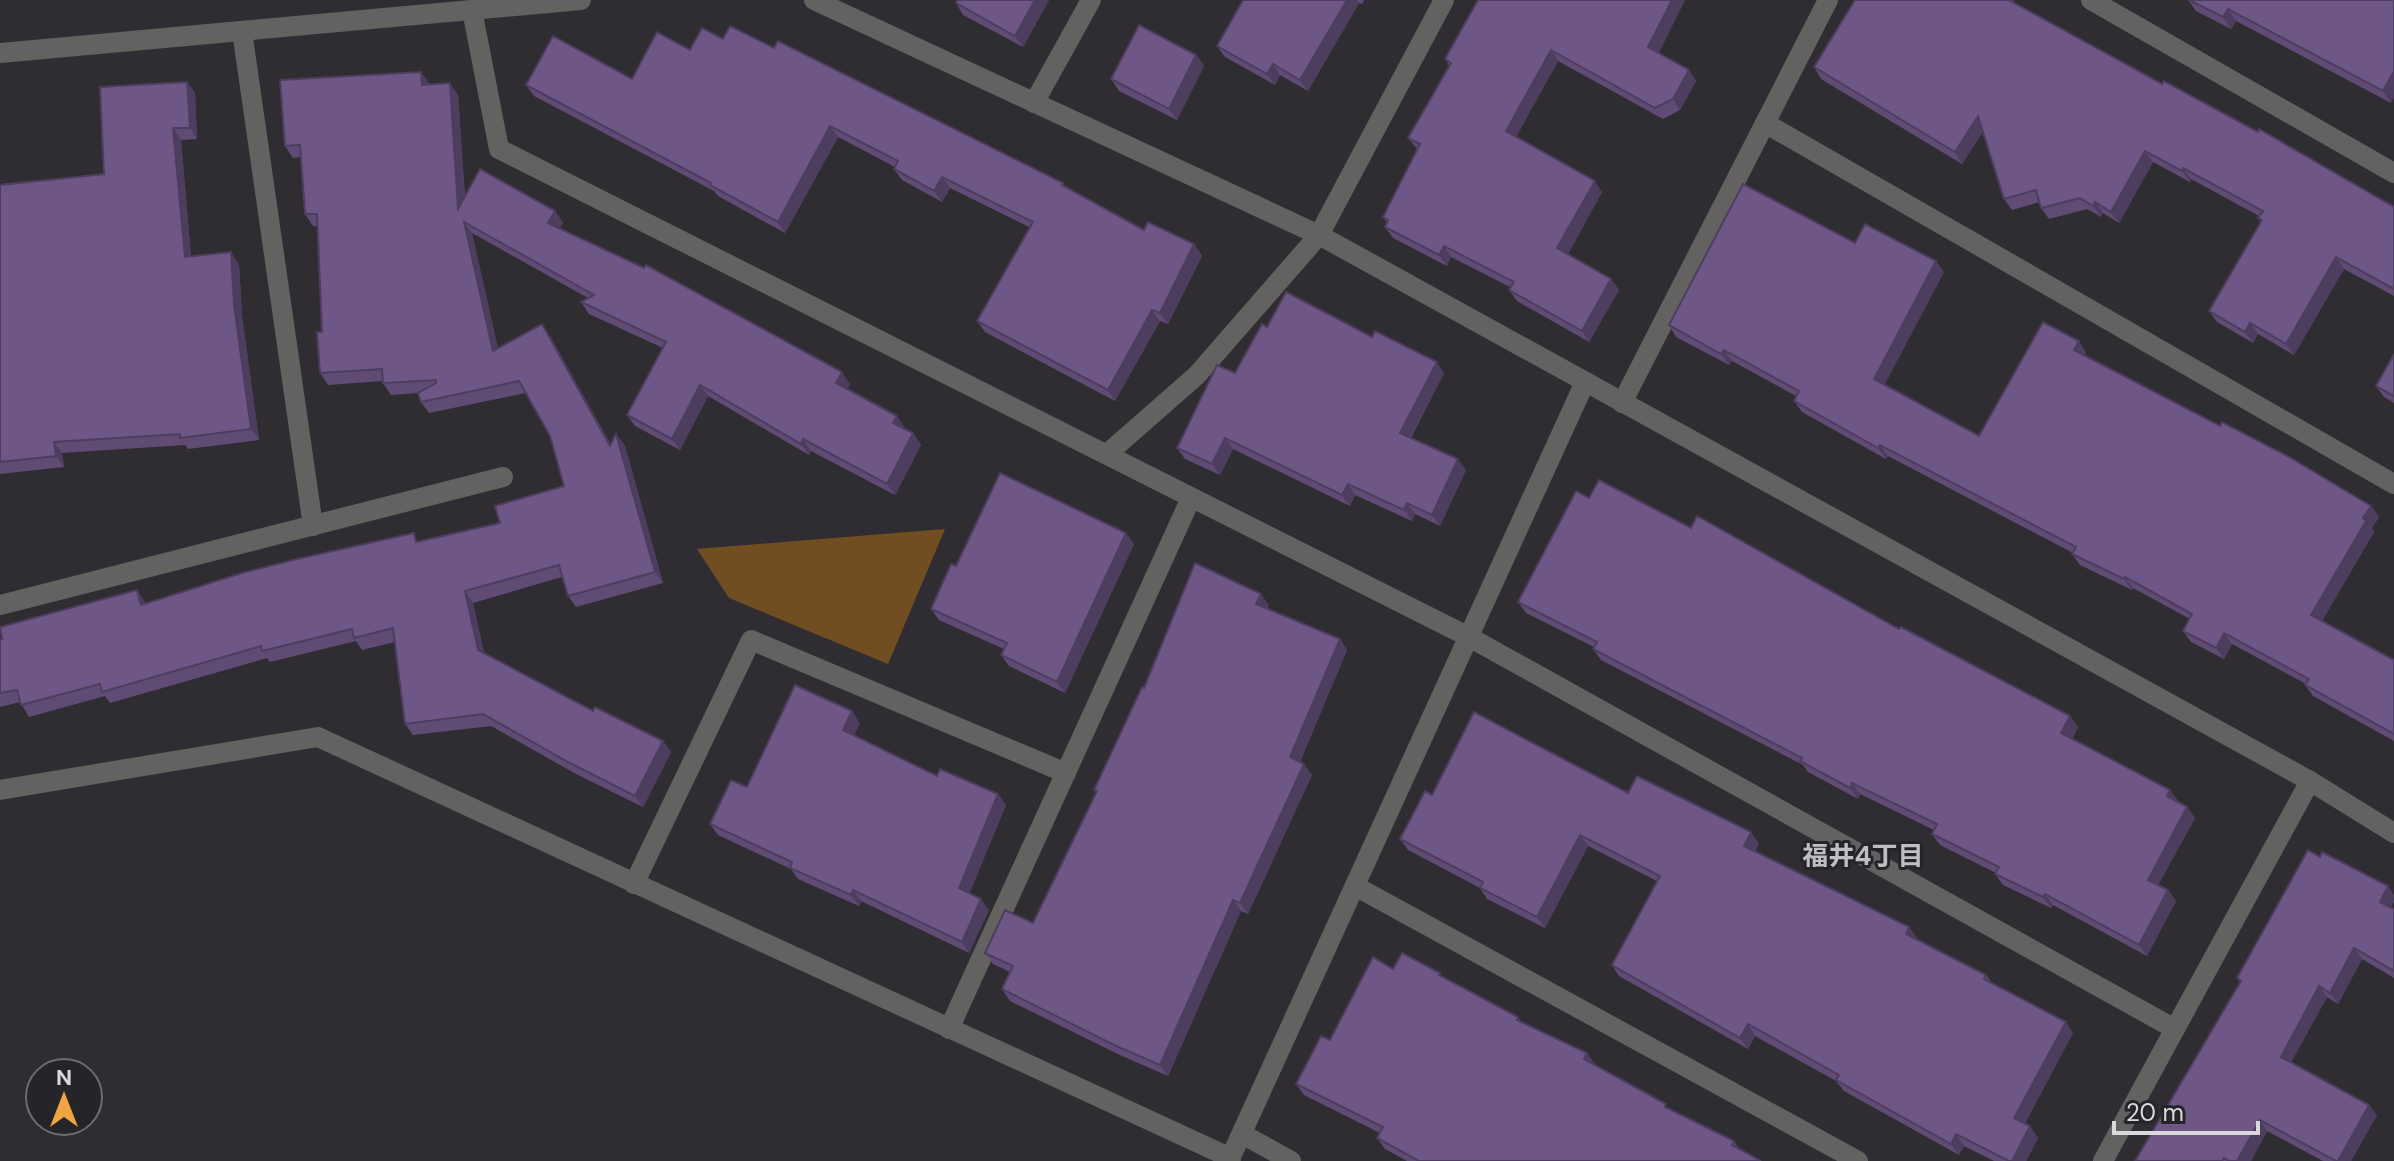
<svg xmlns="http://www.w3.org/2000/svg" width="2394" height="1161" font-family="'DM Sans','Noto Sans JP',sans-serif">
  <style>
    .green { fill: #714e22 }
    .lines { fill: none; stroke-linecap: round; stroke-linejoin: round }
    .minor { stroke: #636260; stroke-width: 20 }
    .wall { fill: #5f4b73 }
    .shaded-wall { fill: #4d3d5e }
    .building { fill: #6e5786; stroke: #4d3d5e; stroke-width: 2 }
    .labels { text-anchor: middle; stroke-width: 6; stroke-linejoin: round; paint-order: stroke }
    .neighbourhood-label { font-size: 26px; font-weight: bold; fill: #c0bdc3; stroke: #252428 }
  </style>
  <rect width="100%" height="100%" fill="#2f2d32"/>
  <polygon class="green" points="945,529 888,664 729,598 697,549"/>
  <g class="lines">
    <g class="minor">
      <polyline points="814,0 1319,235 2310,781 2394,833"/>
      <polyline points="2091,0 2394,173"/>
      <polyline points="472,10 499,149 1469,637 2175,1029"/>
      <polyline points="242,31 313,526"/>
      <polyline points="0,53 581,0"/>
      <polyline points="1034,103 1091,0"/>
      <polyline points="1765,123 2394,484"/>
      <polyline points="1622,403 1828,0"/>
      <polyline points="1107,454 1197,375 1319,235 1444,0"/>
      <polyline points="0,605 503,477"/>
      <polyline points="0,790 318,737 1231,1158"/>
      <polyline points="634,884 751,640 1066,773"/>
      <polyline points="1355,886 1858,1161"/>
      <polyline points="949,1029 1191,498"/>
      <polyline points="1242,1134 1291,1161"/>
      <polyline points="1229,1161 1585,382"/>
      <polyline points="2103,1161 2310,781"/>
    </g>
  </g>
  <g class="wall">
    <polygon points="957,0 1049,0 1023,47 963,15 956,3"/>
    <polygon points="1243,0 1364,0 1362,4 1359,3 1308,91 1280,75 1275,85 1225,57 1217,46"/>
    <polygon points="1478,0 1685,0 1658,53 1689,70 1696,81 1680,110 1663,119 1558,61 1516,137 1602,192 1568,254 1619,290 1589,342 1517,301 1509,290 1510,287 1451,257 1447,266 1393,238 1385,227 1387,223 1383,217 1418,150 1408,138 1449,65 1445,59"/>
    <polygon points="1855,0 2013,0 2015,3 2162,84 2394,207 2394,296 2344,269 2294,355 2258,334 2253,343 2217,322 2209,311 2261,222 2258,218 2259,216 2191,179 2190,182 2153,162 2119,223 2103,213 2101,217 2087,209 2049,219 2041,208 2040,202 2012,210 2004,199 1983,131 1962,164 1821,79 1814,67"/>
    <polygon points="2188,0 2394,0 2391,103 2236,21 2231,29 2196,11"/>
    <polygon points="723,39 774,48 1063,183 1066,187 1144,230 1194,244 1202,256 1168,324 1160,321 1115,401 985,332 977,321 1029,227 950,188 942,202 902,180 894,169 895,167 838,137 785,233 718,196 714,191 534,96 526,85 632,79 690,50"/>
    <polygon points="1196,55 1204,66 1177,120 1119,91 1111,79"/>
    <polygon points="187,82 195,93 197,139 181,140 191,257 239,264 242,316 259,440 188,449 185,445 62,453 64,467 0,474 0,184 104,174"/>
    <polygon points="429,83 458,95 465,197 555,211 563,223 559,229 850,384 847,389 904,429 913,433 921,445 895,495 811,451 809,455 708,396 680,450 635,426 627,415 663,348 589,314 581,302 588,298 472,233 498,349 550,336 611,445 616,434 625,446 663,583 576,607 568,596 562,577 473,603 484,653 593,711 663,741 671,752 643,807 576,774 491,726 413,735 405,724 395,642 362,650 356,641 270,662 267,658 110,703 105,696 29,717 20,702 0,707 0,639 145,602 145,604 500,523 564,486 550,436 526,393 429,413 421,402 418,393 391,395 383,383 383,381 328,385 320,373 322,332 317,226 313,226 305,214 301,157 293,158 285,146"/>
    <polygon points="1855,243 1944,272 1884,384 1979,436 2079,341 2086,353 2085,355 2371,506 2379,517 2372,528 2374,532 2322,621 2394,660 2394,741 2313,696 2305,685 2306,684 2232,644 2224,659 2191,642 2183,631 2190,619 2133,588 2132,590 2080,565 2072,554 2073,553 1888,456 1886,459 1802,412 1794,401 1796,396 1732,361 1729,365 1676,337 1669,325"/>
    <polygon points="1267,327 1372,337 1444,373 1411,438 1466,470 1440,526 1415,514 1412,521 1355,495 1350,506 1233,449 1220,475 1185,459 1177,448 1235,373"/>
    <polygon points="2394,354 2394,403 2384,397 2376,386"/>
    <polygon points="1589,498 1691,528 1899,629 2078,727 2072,739 2170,790 2178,801 2195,818 2158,885 2168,890 2176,901 2147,956 2053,905 2051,908 2003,885 1995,874 1996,873 1940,845 1932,834 1934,830 1860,794 1858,799 1808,772 1803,765 1601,660 1593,649 1594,647 1526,613 1518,602"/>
    <polygon points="1134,544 1065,693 1009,666 1001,655 1004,649 939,620 931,609 956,566"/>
    <polygon points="1269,605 1267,609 1340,639 1347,650 1300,762 1312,775 1248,914 1241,911 1168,1076 1122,1056 1010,1001 1002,989 1010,972 993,964 985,953 1033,923 1096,793 1094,790 1144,688"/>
    <polygon points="860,723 854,735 937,776 998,794 1006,805 969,893 989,910 969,953 861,901 859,906 798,879 791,869 718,835 710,824 747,787"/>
    <polygon points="1628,793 1759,844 1755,851 1909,927 1917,938 1916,940 1986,975 1992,983 2073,1033 2025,1123 2038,1138 2026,1161 1994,1161 1964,1146 1959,1155 1844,1091 1836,1081 1755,1036 1748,1049 1619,976 1612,965 1657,881 1588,846 1545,928 1487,899 1480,888 1408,850 1400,839 1432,795"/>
    <polygon points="2394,895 2394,901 2391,907 2394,909 2394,978 2362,959 2338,1004 2327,997 2291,1062 2377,1115 2351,1161 2323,1161 2267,1131 2251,1161 2135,1161 2240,983 2237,978"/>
    <polygon points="1393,969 1444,978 1518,1017 1521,1022 1587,1053 1595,1065 1671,1110 1734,1141 1739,1149 1761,1161 1407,1161 1385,1149 1377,1138 1380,1133 1304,1095 1296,1084 1330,1040"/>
  </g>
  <g class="shaded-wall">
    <polygon points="1035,0 1049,0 1023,47 1015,36"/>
    <polygon points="1347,0 1357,0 1359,3 1308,91 1300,80"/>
    <polygon points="1672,0 1685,0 1656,59 1648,47"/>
    <polygon points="2228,9 2236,21 2231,29 2223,17"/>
    <polygon points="1551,50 1558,61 1513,142 1506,131"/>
    <polygon points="1196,55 1204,66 1177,120 1169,109"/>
    <polygon points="1273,64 1280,75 1275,85 1267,74"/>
    <polygon points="1689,70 1696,81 1680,110 1673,99"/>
    <polygon points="2394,71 2394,98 2391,103 2383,91"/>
    <polygon points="421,72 429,83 430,96 422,85"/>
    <polygon points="187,82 195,93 197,139 190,128"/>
    <polygon points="450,83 458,95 466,221 458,209"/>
    <polygon points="1978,116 1986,127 1962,164 1955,152"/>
    <polygon points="830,126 838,137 785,233 778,222"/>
    <polygon points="173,128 181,140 192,268 185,257"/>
    <polygon points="2145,151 2153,162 2119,223 2111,212"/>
    <polygon points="2183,168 2191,179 2190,182 2182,171"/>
    <polygon points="942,177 950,188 942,202 934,191"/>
    <polygon points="1595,181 1602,192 1565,259 1557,248"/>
    <polygon points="2095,202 2103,213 2101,217 2093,206"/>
    <polygon points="555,211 563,223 556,235 548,223"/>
    <polygon points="464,222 472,233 501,363 493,351"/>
    <polygon points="1194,244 1202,256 1168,324 1160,313"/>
    <polygon points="1444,246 1451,257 1447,266 1439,255"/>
    <polygon points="231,252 239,264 242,316 259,440 251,429 234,305"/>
    <polygon points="2336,257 2344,269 2294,355 2286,344"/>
    <polygon points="1936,261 1944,272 1882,390 1874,379"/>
    <polygon points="1611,279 1619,290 1589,342 1582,331"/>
    <polygon points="1152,310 1160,321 1115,401 1108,390"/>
    <polygon points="2250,323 2258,334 2253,343 2245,332"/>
    <polygon points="542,324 550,336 618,458 610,446"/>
    <polygon points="2079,341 2086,353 2082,361 2074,350"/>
    <polygon points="1724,350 1732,361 1729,365 1721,354"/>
    <polygon points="1437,362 1444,373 1407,444 1400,433"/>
    <polygon points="842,372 850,384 844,395 836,383"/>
    <polygon points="700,385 708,396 680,450 672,439"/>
    <polygon points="897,416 905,428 901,434 893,423"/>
    <polygon points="913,433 921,445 895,495 887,484"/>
    <polygon points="616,434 625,446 663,583 655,572"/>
    <polygon points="1225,438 1233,449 1220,475 1212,464"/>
    <polygon points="803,439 811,451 809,455 801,444"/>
    <polygon points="54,442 62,453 64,467 56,456"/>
    <polygon points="1880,445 1888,456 1886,459 1878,448"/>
    <polygon points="1458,459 1466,470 1440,526 1432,515"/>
    <polygon points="1348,484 1355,495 1350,506 1342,495"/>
    <polygon points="1407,503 1415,514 1412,521 1404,510"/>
    <polygon points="2371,506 2379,517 2372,528 2374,532 2319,626 2311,615 2363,518"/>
    <polygon points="1126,533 1134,544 1065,693 1057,682"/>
    <polygon points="2125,577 2133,588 2132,590 2124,579"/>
    <polygon points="137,590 145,602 149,617 141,605"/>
    <polygon points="465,591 473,603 486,661 478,650"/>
    <polygon points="1261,594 1269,605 1264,615 1256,604"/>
    <polygon points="2224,633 2232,644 2224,659 2216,648"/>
    <polygon points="1340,639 1347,650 1297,768 1290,757"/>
    <polygon points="852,711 860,723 851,741 843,730"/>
    <polygon points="2070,716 2078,727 2069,744 2061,733"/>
    <polygon points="663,741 671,752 643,807 635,796"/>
    <polygon points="1304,764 1312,775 1248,914 1240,903"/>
    <polygon points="1852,783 1860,794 1858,799 1850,788"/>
    <polygon points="2170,790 2178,801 2167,796"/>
    <polygon points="998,794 1006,805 967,900 959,888"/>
    <polygon points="2187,807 2195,818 2155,891 2148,880"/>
    <polygon points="1751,832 1759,844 1752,857 1744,846"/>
    <polygon points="1580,835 1588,846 1545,928 1537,917"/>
    <polygon points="2388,886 2394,895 2394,901 2388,913 2380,902"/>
    <polygon points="853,890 861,901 859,906 851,895"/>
    <polygon points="2168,890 2176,901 2147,956 2139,945"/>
    <polygon points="2045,894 2053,905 2051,908 2043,897"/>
    <polygon points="981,899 989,910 969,953 962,942"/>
    <polygon points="1233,900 1241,911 1168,1076 1160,1065"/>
    <polygon points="1909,927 1917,938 1913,945 1906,934"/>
    <polygon points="2354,948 2362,959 2338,1004 2330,993"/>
    <polygon points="2319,986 2327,997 2288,1068 2281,1057"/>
    <polygon points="2066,1022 2073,1033 2022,1129 2014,1118"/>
    <polygon points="1748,1024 1755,1036 1748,1049 1740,1038"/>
    <polygon points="1587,1053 1595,1065 1584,1059"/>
    <polygon points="2369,1105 2377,1115 2351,1161 2338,1161"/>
    <polygon points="2260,1120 2267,1131 2251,1161 2237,1161"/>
    <polygon points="2030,1126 2038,1138 2026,1161 2012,1161"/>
    <polygon points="1956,1134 1964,1146 1959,1155 1951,1144"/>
  </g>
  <g class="building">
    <polygon points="957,0 1035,0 1015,36 956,3"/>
    <polygon points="1243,0 1347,0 1300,80 1273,64 1267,74 1217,46"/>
    <polygon points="1478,0 1672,0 1648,47 1689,70 1673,99 1655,108 1551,50 1506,131 1595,181 1557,248 1611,279 1582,331 1509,290 1514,282 1444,246 1439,255 1385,227 1388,220 1383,217 1420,144 1408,138 1451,63 1445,59"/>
    <polygon points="1855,0 2009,0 2162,84 2164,81 2258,132 2259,129 2394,207 2394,289 2336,257 2286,344 2250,323 2245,332 2209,311 2262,220 2258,218 2263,211 2183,168 2182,171 2145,151 2111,212 2095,202 2093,206 2080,198 2041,208 2036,190 2004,199 1978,116 1955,152 1814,67"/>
    <polygon points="2189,0 2394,0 2394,71 2383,91 2228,9 2223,17"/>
    <polygon points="1139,25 1196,55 1169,109 1111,79"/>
    <polygon points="730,26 774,48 778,41 1063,183 1062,185 1144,230 1148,222 1194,244 1160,313 1152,310 1108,390 977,321 1033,222 942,177 934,191 894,169 898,161 830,126 778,222 710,185 711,183 526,85 553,36 632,79 657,32 690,50 702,28 723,39"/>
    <polygon points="421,72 422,85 450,83 458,209 480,169 555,211 548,223 644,268 646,265 842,372 836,383 897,416 893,423 913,433 887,484 803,439 801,444 700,385 672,439 627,415 666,342 581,302 594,295 464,222 493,351 542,324 610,446 616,434 655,572 568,596 559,565 465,591 478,650 593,711 595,707 663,741 635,796 568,762 483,714 405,724 393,628 354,638 352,629 262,651 261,646 102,692 100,684 21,705 17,690 0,693 0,639 2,639 0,627 137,590 141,605 242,573 293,560 414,533 416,542 500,523 495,506 564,486 550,436 519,381 421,402 418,393 436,383 436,380 383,383 382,369 320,373 317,332 322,332 317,214 305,214 300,145 285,146 280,80"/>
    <polygon points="187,82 190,128 173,128 185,257 231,252 234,305 251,429 180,438 180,434 54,442 56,456 0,462 0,185 104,174 100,87"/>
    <polygon points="1743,184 1855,243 1865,224 1936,261 1874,379 1979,436 2043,322 2079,341 2074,350 2220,426 2222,422 2291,458 2371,506 2363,518 2366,521 2311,615 2394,660 2394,734 2305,685 2309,679 2224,633 2216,648 2183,631 2192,614 2125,577 2124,579 2072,554 2076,547 1880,445 1878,448 1794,401 1799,391 1724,350 1721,354 1669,325"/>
    <polygon points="1286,292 1372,337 1375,331 1437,362 1400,433 1458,459 1432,515 1407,503 1404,510 1348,484 1342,495 1225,438 1212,464 1177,448 1217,365 1235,373 1262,324 1267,327"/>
    <polygon points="2394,354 2394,396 2376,386"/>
    <polygon points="1000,473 1126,533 1057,682 1001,655 1007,643 931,609 951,564 956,566"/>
    <polygon points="1599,480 1691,528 1697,516 1899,629 1901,627 2070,716 2061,733 2170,790 2167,796 2187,807 2148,880 2168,890 2139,945 2045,894 2043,897 1995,874 1999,867 1932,834 1937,824 1852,783 1850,788 1800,761 1802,758 1593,649 1597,642 1518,602 1576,491 1589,498"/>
    <polygon points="1195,563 1261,594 1256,604 1340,639 1290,757 1304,764 1240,903 1233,900 1160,1065 1114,1045 1002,989 1013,966 985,953 1005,910 1033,923 1097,791 1094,790 1142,687 1144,688"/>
    <polygon points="795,685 852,711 843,730 937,776 940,769 998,794 959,888 981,899 962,942 853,890 851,895 790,868 792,862 710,824 731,780 747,787"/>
    <polygon points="1474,712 1628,793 1637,776 1751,832 1744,846 1909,927 1906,934 1986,975 1984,979 2066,1022 2014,1118 2030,1126 2012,1161 2009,1161 1956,1134 1951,1144 1836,1080 1839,1075 1748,1024 1740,1038 1612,965 1660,876 1580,835 1537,917 1480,888 1483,882 1400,839 1425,791 1432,795"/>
    <polygon points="2308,850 2320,857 2322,852 2388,886 2380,902 2394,909 2394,971 2354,948 2330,993 2319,986 2281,1057 2369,1105 2338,1161 2336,1161 2260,1120 2237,1161 2229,1161 2224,1158 2222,1161 2135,1161 2241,981 2237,978"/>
    <polygon points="1402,953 1440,973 1439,975 1518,1017 1517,1020 1587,1053 1584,1059 1666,1104 1665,1107 1734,1141 1732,1145 1761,1161 1419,1161 1377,1138 1383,1127 1296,1084 1321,1036 1330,1040 1373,957 1393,969"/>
  </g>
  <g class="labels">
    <g class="neighbourhood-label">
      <text x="1863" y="865">福井4丁目</text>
    </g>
  </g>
  <g transform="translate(64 1097)"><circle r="38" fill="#252428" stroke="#6d6c70" stroke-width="2"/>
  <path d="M0-6L14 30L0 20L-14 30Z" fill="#f1a540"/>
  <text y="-12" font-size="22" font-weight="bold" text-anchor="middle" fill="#dad8db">N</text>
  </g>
  <path d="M2114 1121v12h144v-12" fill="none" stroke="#dad8db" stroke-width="4"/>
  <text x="2126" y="1121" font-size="24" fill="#dad8db" stroke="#252428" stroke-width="6" paint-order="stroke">20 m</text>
</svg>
